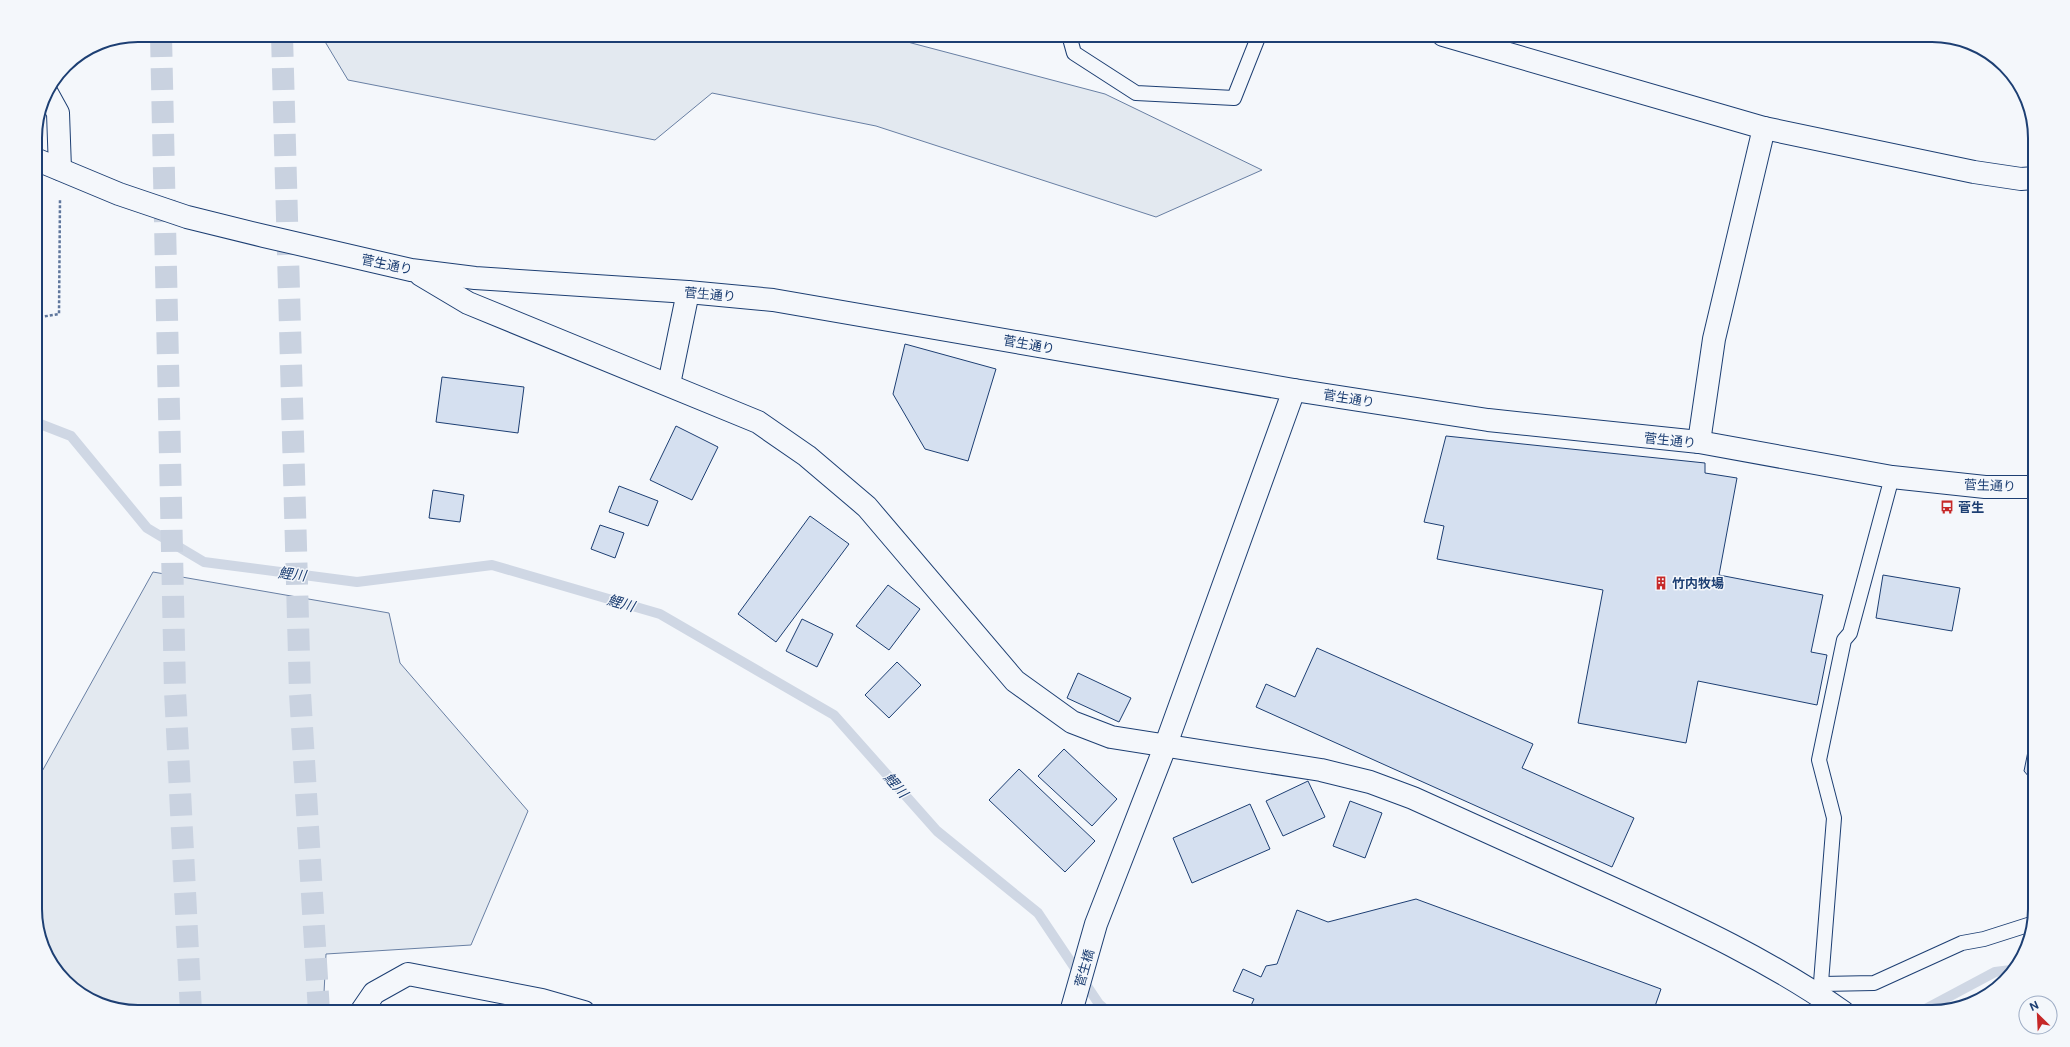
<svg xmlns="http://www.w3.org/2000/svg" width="2070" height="1047" font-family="'Public Sans','Noto Sans JP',sans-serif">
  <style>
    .green { fill: #e3e9f0; stroke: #687fa3 }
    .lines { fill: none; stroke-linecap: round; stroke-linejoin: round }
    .stream { stroke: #cfd7e4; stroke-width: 10 }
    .building { fill: #d5e0f0; stroke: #1d3f73 }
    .motorway-tunnel { stroke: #c9d2e0; stroke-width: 22; stroke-dasharray: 22 11; stroke-linecap: butt }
    .service-casing { stroke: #1d3f73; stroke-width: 16 }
    .minor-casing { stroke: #1d3f73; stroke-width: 24 }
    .tertiary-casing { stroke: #1d3f73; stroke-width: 24 }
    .path { stroke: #5e769c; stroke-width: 2.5; stroke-dasharray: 3 2; stroke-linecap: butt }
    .service { stroke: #f4f7fb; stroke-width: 14 }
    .minor { stroke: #f4f7fb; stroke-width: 22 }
    .tertiary { stroke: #f4f7fb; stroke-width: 22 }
    .labels { text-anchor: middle; stroke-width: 3; stroke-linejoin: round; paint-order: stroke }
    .street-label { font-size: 13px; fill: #1d3f73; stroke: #f4f7fb }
    .poi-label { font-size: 13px; font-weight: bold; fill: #1d3f73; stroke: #f4f7fb; text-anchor: start }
    .water-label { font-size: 14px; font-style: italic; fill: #1d3f73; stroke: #f4f7fb }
    .rim { fill: none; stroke: #1d3f73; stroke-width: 2 }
  </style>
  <rect width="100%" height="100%" fill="#f4f7fb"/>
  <g class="green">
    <polygon points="321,35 881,35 1105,94 1262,170 1156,217 876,126 712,93 655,140 348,80"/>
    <polygon points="153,572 389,613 400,663 528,811 471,945 326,954 323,1012 138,1012 93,1001 53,966 35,916 35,784"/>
  </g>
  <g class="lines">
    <g class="stream">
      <polyline points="35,422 71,436 147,528 204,562 357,582 492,565 660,614 834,715 937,831 1038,913 1099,1004 1108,1012"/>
      <polyline points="1920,1012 1995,972 2011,970"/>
    </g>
  </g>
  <g class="building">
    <polygon points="905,344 996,369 968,461 925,449 893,394"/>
    <polygon points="442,377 524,387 518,433 436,422"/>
    <polygon points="676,426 718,447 692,500 650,480"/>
    <polygon points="1446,436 1705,463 1705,473 1737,478 1719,575 1823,595 1811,652 1827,655 1817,705 1698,681 1686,743 1578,723 1603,590 1437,559 1444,526 1424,522"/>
    <polygon points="619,486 658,501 648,526 609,512"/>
    <polygon points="433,490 464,495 460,522 429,518"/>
    <polygon points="810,516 849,544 776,642 738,614"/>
    <polygon points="600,525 624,533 615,558 591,549"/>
    <polygon points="1883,575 1960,588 1952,631 1876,618"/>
    <polygon points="888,585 920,609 889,650 856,626"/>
    <polygon points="802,619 833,634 817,667 786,651"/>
    <polygon points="1317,648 1533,744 1522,768 1634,818 1612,867 1256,707 1266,684 1295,697"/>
    <polygon points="897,662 921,685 889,718 865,695"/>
    <polygon points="1078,673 1131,698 1119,722 1067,698"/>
    <polygon points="2035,717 2035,784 2024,771"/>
    <polygon points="1064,749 1117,799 1092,826 1038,776"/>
    <polygon points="1019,769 1095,841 1065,872 989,800"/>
    <polygon points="1308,781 1325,817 1283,836 1266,801"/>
    <polygon points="1350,801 1382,813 1365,858 1333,846"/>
    <polygon points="1250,804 1270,849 1192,883 1173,838"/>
    <polygon points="1416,899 1661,989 1653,1012 1248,1012 1254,999 1233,991 1243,969 1261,977 1266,966 1277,964 1297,910 1328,922"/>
  </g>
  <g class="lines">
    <g class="motorway-tunnel">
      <polyline points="161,35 175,691 191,1012"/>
      <polyline points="282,35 300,693 319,1012"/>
    </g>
    <g class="service-casing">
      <g id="service">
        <polyline points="1069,35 1074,53 1136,93 1234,98 1259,35"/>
        <polyline points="1822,984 1874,983 1962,943 1984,939 2031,924"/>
        <polyline points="1820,995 1834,818 1819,760 1844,640 1850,633 1892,477"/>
      </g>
    </g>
    <g class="minor-casing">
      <g id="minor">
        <polyline points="47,93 58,113 60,169"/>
        <polyline points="35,159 119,194 187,217 264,236 411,270 475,278 688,292 773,300 1294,390 1488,420 1699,442 1892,477 1985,487 2035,487"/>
        <path d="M 421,275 L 468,303 L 758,422 L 807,456 L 867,507 L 1015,681 L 1072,722 L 1111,737 L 1321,770 L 1370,782 L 1413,798 C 1480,828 1547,859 1614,889 C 1693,925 1772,962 1843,1012"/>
        <polyline points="669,384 688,292"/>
        <polyline points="361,1012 374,993 408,974 542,1000 584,1012"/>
        <polyline points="1071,1012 1096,924 1165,747 1294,390"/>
      </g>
    </g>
    <g class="tertiary-casing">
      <g id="tertiary">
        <polyline points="1443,35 1764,128 1974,172 2021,179 2035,178"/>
        <polyline points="1699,442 1714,339 1764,128"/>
      </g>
    </g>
    <polyline class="path" points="35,318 59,314 60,199"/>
    <use href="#service" class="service"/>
    <use href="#minor" class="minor"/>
    <use href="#tertiary" class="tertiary"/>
  </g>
  <defs>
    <g id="bus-bare" transform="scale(1.08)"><path d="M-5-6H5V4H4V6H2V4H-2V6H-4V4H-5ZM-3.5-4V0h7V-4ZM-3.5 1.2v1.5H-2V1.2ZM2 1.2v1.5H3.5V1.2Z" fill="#c62828" stroke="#f4f7fb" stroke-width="2.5" paint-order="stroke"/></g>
    <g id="building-bare" transform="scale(1.08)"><path d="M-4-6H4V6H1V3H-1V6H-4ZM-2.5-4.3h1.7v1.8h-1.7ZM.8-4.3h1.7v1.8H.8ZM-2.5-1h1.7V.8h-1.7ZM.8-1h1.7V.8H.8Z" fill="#c62828" stroke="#f4f7fb" stroke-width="2.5" paint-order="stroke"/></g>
  </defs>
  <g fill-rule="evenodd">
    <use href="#bus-bare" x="1947" y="507"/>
    <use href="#building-bare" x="1661" y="583"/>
  </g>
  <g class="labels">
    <g class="street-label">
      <text transform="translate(387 264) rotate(12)" y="5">菅生通り</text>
      <text transform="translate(710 294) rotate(5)" y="5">菅生通り</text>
      <text transform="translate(1029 344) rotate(10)" y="5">菅生通り</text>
      <text transform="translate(1349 398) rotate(9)" y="5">菅生通り</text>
      <text transform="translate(1670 440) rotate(6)" y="5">菅生通り</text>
      <text transform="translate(1990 485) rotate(2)" y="5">菅生通り</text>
      <text transform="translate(1084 968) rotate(-74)" y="5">菅生橋</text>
    </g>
    <g class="poi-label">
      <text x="1958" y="512">菅生</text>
      <text x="1672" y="588">竹内牧場</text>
    </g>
    <g class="water-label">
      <text transform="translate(292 574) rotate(7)" y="5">鯉川</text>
      <text transform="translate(621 603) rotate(16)" y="5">鯉川</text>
      <text transform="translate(896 785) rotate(49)" y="5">鯉川</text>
    </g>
  </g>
  <path d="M0 0H2070V1047H0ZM138 42H1932A96 96 0 0 1 2028 138V909A96 96 0 0 1 1932 1005H138A96 96 0 0 1 42 909V138A96 96 0 0 1 138 42Z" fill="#f4f7fb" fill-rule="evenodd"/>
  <path class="rim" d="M138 42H1932A96 96 0 0 1 2028 138V909A96 96 0 0 1 1932 1005H138A96 96 0 0 1 42 909V138A96 96 0 0 1 138 42Z"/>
  <g transform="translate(2038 1015) rotate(336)"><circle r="19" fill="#f4f7fb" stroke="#9eadc5"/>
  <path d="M0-3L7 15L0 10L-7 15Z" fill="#c62828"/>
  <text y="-6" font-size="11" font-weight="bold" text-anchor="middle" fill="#1d3f73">N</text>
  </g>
</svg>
